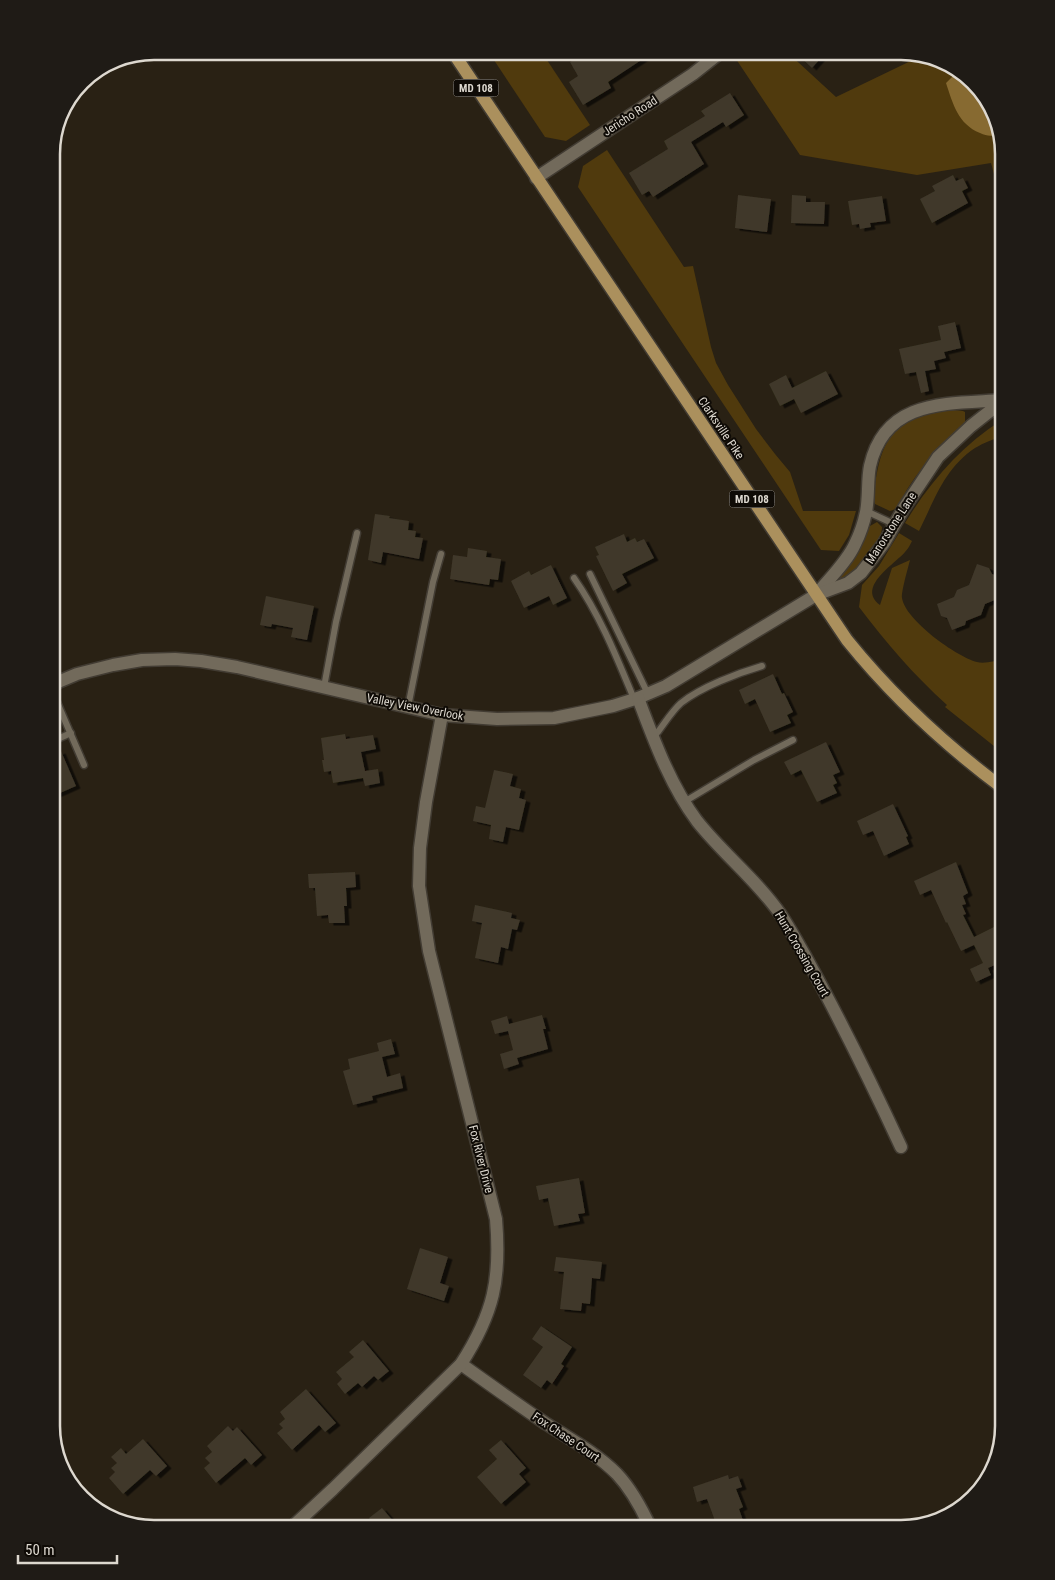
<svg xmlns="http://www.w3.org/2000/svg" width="1055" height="1580" font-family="'Roboto Condensed',sans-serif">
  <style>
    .green { fill: #503a0d }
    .water { fill: #876a31 }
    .building { fill: #3f382a; filter: url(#shadow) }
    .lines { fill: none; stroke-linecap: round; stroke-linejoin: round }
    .service-casing { stroke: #423c33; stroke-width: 9 }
    .minor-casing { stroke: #423c33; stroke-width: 15 }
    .primary-casing { stroke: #423c33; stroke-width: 15 }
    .service { stroke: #726a5b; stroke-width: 6 }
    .minor { stroke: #726a5b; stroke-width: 12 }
    .primary { stroke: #ab905d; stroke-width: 12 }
    .labels { text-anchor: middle; stroke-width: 4; stroke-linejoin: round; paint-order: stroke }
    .shield { fill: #0f0b06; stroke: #9f9a93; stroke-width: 1 }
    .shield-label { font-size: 11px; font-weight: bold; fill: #ddd8cf }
    .street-label { font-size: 12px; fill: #ddd8cf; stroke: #0f0b06 }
    .rim { fill: none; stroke: #ddd8cf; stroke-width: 2.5 }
  </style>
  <defs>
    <filter id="shadow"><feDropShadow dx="4.5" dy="2.5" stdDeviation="0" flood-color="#0009"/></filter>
  </defs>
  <rect width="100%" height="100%" fill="#292114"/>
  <g class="green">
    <polygon points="488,51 541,51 590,125 566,141 545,137"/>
    <polygon points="744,51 786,51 836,97 921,56 958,68 990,103 1004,154 1004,211 991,163 917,175 800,155 736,59"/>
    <polygon points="607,150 684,267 693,266 711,347 716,363 728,385 756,429 775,454 790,472 803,511 856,511 849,535 839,551 821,550 578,187 583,166"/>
    <path d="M 944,409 L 963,411 L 965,412 L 965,423 C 944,442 924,463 908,488 C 903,495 900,509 890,511 L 875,504 L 873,498 C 878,466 880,434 914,418 C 923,414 935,412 944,409 Z"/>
    <path d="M 1002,420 L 1004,423 L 1004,438 C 993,438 984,443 975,448 C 944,469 935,499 919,531 L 905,523 C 930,482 961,446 1002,420 Z"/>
    <path d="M 877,522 L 882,527 C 883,541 854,573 842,581 L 838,576 L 855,557 L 870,526 Z"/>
    <path d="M 899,533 L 912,541 C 910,545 908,549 905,552 C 895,564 856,587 880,605 L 892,568 L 910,560 C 908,568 901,592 902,598 C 905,620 957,657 977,662 C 984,664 997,661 1004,658 L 1004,754 L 945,707 L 947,705 C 913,674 887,644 859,607 L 862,585 L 879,566 Z"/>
  </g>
  <path class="water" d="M 961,71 L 990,103 L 998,134 C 991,137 987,136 980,133 C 958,124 953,104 946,83 L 955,74 Z"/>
  <g class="building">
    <polygon points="587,51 655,51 608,82 611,88 583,105 569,82 578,76 570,62"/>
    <polygon points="794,51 827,51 812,68"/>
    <polygon points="730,93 744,115 726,127 723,122 691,142 704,164 653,197 649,191 642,195 629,173 668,149 664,141 705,116 701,111"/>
    <polygon points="953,175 956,181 963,178 968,188 962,191 968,203 932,223 920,199 935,191 932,186"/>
    <polygon points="738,195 771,199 767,232 735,228"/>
    <polygon points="792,195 806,196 806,202 825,202 824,224 791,223"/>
    <polygon points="882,196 886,221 870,223 871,227 860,229 859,224 852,225 848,201"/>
    <polygon points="955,322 961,348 944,352 946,358 934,361 936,369 925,371 929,391 921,393 916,372 905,374 899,349 941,340 938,326"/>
    <polygon points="826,371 838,394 801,413 794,399 780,406 769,384 786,375 792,388"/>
    <polygon points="375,514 390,516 389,518 409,521 408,530 416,531 415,537 423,538 419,559 383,552 381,563 368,560"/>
    <polygon points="624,534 627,542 635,538 637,542 644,539 654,558 622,574 627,583 613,591 596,556 599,555 595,547"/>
    <polygon points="468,548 487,551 486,557 501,559 498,580 490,579 489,585 450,579 453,555 467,557"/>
    <polygon points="977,564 989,568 992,574 1003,578 999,589 1002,597 985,604 981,615 966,621 965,625 952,630 947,618 941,616 937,604 954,597 957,590 969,585"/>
    <polygon points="551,565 567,598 553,605 549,596 524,608 511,581 529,571 531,575"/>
    <polygon points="266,596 314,606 307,640 291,637 293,628 272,624 271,627 260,625"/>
    <polygon points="773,674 782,694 784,693 793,712 787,715 791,723 770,732 755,699 745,704 739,690"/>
    <polygon points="345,734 346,739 373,735 376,749 361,752 365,771 378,769 380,783 365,786 363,778 333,783 331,771 324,772 322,760 324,760 321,738"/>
    <polygon points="826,742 840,772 833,775 837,783 833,785 837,793 817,802 801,770 791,775 784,762"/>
    <polygon points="61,751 76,786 51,797 51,755"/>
    <polygon points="494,770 513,774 510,786 521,789 519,798 526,800 519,830 506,827 503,842 489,839 491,825 473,821 476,806 485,808"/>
    <polygon points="893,804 908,836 906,837 909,844 884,856 873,831 863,835 857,821"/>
    <polygon points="956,862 968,893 963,896 966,904 962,905 966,914 963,915 974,937 1004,922 1004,961 988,968 991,975 976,982 970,969 983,963 974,945 961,951 947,922 946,923 931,890 920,895 914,881"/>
    <polygon points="355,872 356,887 346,888 347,906 344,906 345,923 329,923 328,915 317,916 315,888 309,888 308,874"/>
    <polygon points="475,905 512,913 511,918 520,920 517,930 512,929 508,949 501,947 498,963 475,958 482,923 472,921"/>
    <polygon points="542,1015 546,1029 543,1029 548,1049 517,1058 519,1064 504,1069 500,1054 513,1050 508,1031 495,1034 491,1021 507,1016 509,1024"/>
    <polygon points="391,1039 395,1054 382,1057 387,1077 400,1073 403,1088 372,1096 373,1100 353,1105 343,1071 350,1069 348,1059 379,1051 377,1043"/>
    <polygon points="579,1178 585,1213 578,1214 580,1221 554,1226 548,1198 539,1200 536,1186"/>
    <polygon points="420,1248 448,1257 440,1283 449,1286 444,1301 407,1289"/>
    <polygon points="556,1257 602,1262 600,1279 592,1278 590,1304 582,1303 581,1311 560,1309 564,1272 554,1271"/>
    <polygon points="541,1326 572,1347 561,1364 564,1366 552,1384 547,1380 541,1388 523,1375 543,1347 532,1339"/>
    <polygon points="363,1340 389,1371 378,1380 374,1376 362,1387 358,1383 345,1394 337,1384 342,1379 336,1372 354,1357 349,1352"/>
    <polygon points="306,1389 336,1423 325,1432 319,1425 292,1450 277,1433 283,1428 279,1424 285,1419 280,1412"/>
    <polygon points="228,1426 233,1431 237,1427 262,1455 251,1465 245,1458 216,1483 204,1468 210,1463 205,1458 212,1452 207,1446"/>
    <polygon points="143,1439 167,1466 156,1476 150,1470 123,1494 109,1478 115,1472 111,1468 117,1463 111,1457 121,1448 126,1454"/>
    <polygon points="501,1440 526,1468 519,1474 526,1482 501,1504 477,1477 497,1459 489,1450"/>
    <polygon points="728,1475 729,1479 738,1476 742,1487 736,1489 743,1507 739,1509 746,1529 718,1529 707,1499 697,1502 693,1487"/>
    <polygon points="382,1508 400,1529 378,1529 369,1518"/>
  </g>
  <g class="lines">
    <g class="service-casing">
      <g id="service">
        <polyline points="866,511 894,524"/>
        <polyline points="590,574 648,694"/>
        <path d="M 574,578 C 600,615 617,658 634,699"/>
        <polyline points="324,687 336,622 357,533"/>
        <polyline points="51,688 84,765"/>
        <polyline points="408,707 433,582 441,554"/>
        <path d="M 653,736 L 657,733 C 664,724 672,711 681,703 C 701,687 738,673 762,666"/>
        <polyline points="51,742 71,733"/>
        <polyline points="684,802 754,760 793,740"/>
      </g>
    </g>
    <g class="minor-casing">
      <g id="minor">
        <polyline points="536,178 693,74 722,51"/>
        <path d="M 816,595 C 828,580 847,562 855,544 C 860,534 864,522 866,512 C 869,497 867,481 870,466 C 885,398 949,404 1003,400"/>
        <polyline points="51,685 77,674 113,665 142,660 175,659 201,661 237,667 442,715 497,719 554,718 613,706 638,698 666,686 816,595 848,583 861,573 884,543 904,508 938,457 971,426 1004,400"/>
        <path d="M 638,698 C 654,740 670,785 697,821 C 723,854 757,880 781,915 C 796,938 809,963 822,987 C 850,1040 876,1093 901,1147"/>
        <path d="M 461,1364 C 489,1384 517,1404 545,1423 C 570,1439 596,1453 617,1474 C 632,1490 642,1509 651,1529"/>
        <path d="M 290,1529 L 333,1489 L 461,1364 C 494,1313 501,1279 496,1219 L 429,951 L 419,886 L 420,848 L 426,802 L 442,715"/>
      </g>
    </g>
    <g class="primary-casing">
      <path id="primary" d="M 452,51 L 847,640 C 893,697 945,745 1004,789"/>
    </g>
    <use href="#service" class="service"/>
    <use href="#minor" class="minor"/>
    <use href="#primary" class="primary"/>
  </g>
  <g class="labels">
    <g class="shield">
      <rect x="453.5" y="79.5" width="45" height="17" rx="4"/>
      <rect x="729.5" y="490.5" width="45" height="17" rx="4"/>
    </g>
    <g class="shield-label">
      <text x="476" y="92">MD 108</text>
      <text x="752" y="503">MD 108</text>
    </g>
    <g class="street-label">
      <text transform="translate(630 116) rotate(-33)" y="4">Jericho Road</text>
      <text transform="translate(721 428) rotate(56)" y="4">Clarksville Pike</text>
      <text transform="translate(891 528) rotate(-57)" y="4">Manorstone Lane</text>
      <text transform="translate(415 707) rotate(11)" y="4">Valley View Overlook</text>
      <text transform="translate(802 954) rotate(60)" y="4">Hunt Crossing Court</text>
      <text transform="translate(481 1159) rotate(76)" y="4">Fox River Drive</text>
      <text transform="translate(566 1437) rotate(34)" y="4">Fox Chase Court</text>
    </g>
  </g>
  <path d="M0 0H1055V1580H0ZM154 60H901A94 94 0 0 1 995 154V1426A94 94 0 0 1 901 1520H154A94 94 0 0 1 60 1426V154A94 94 0 0 1 154 60Z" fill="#1f1b16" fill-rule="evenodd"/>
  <path class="rim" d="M154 60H901A94 94 0 0 1 995 154V1426A94 94 0 0 1 901 1520H154A94 94 0 0 1 60 1426V154A94 94 0 0 1 154 60Z"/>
  <path d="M18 1555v8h99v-8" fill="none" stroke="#ddd8cf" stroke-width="2.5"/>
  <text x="25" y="1555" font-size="15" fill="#ddd8cf" stroke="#0f0b06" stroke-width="4" paint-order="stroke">50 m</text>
</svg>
